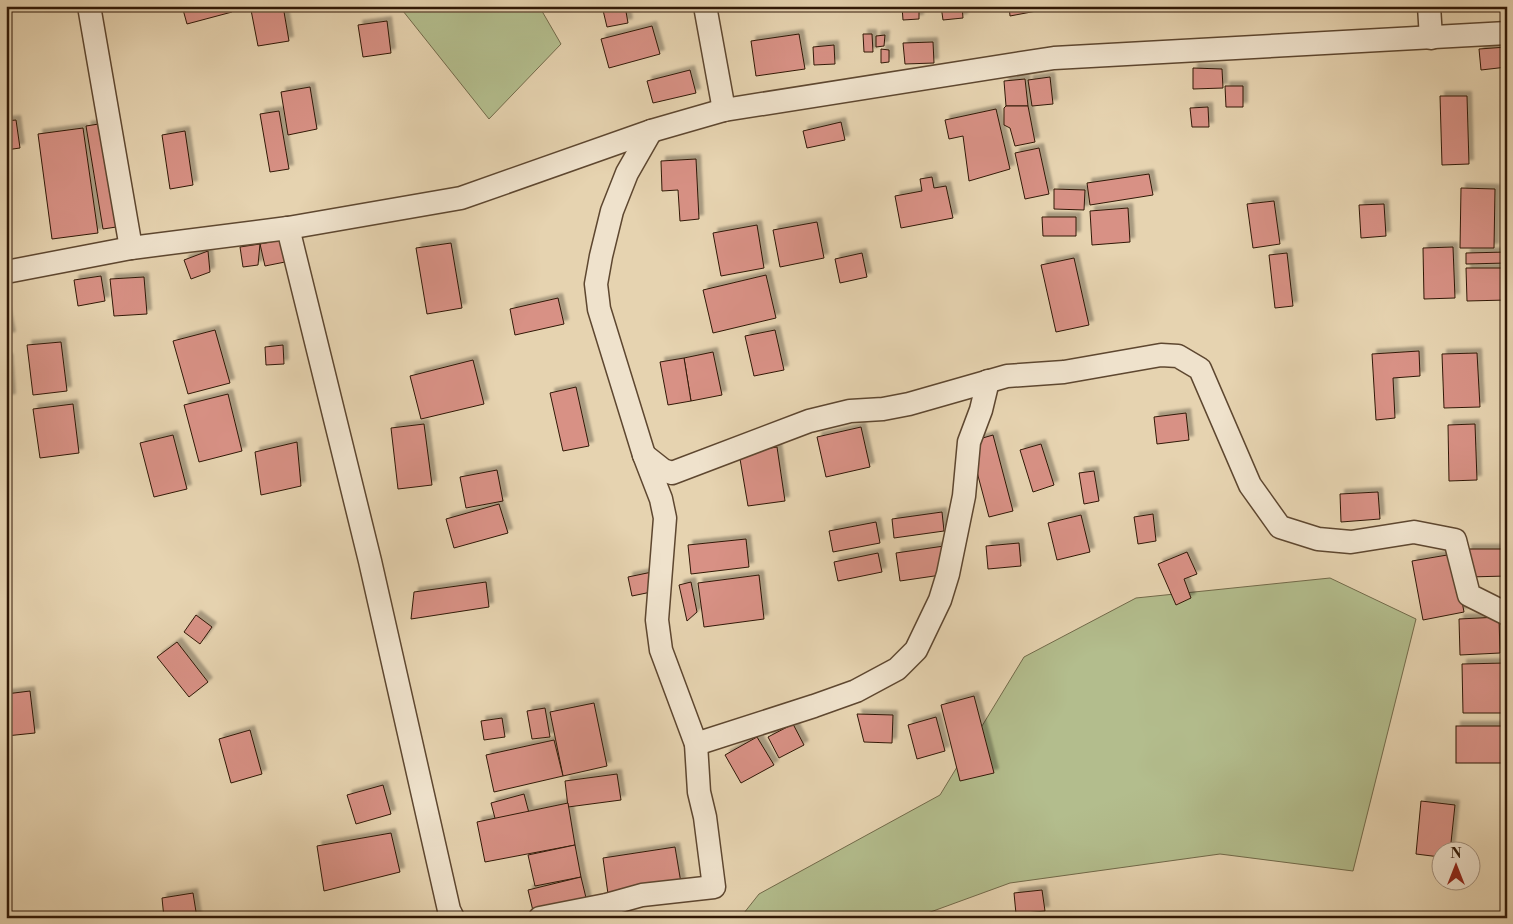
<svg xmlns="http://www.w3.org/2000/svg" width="1513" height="924" font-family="'Libre Bodoni',serif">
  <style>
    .green { fill: #b3bd8d; stroke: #726a4a }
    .building { fill: #d89185; stroke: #301806; filter: url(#shadow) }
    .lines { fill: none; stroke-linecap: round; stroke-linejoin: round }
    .minor-casing { stroke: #5e4730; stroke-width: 25 }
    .minor { stroke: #efe2cc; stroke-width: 22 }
  </style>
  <defs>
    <filter id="shadow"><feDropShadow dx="4.5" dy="-4.5" stdDeviation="1" flood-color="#0004"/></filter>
  </defs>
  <rect width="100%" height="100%" fill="#e6d3b0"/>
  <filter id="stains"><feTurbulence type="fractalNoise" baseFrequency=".004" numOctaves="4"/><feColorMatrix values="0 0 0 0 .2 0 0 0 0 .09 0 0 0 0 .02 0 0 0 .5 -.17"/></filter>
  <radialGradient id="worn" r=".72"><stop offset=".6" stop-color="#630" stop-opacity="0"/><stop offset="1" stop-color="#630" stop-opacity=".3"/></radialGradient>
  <g class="green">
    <polygon points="399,6 539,6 561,44 489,119"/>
    <polygon points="1330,578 1416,619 1353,871 1220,854 1010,883 914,918 740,918 759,894 940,795 1024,657 1136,598"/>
  </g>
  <g class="building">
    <polygon points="182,6 231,6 232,12 187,24"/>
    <polygon points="273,6 283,6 289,41 258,46 251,10"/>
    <polygon points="602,6 625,6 628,23 607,27"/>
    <polygon points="919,6 919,19 903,20 902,7"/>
    <polygon points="941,6 962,6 963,18 943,20"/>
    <polygon points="1009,6 1063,6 1010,16"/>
    <polygon points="1229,6 1395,6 1229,10"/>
    <polygon points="387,21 391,53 363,57 358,25"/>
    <polygon points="652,26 660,54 609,68 601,39"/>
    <polygon points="799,34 805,69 756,76 751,41"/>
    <polygon points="863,34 872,34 873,52 864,52"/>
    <polygon points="885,35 884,46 876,47 876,36"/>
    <polygon points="933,42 934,63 905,64 903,43"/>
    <polygon points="834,45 835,64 814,65 813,47"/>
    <polygon points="1507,47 1507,67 1481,70 1479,49"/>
    <polygon points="881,49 889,50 889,62 881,63"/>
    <polygon points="1193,68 1222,69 1223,88 1193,89"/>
    <polygon points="690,70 696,93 653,103 647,81"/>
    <polygon points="1050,77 1053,104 1032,106 1028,80"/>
    <polygon points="1025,79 1028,106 1006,106 1004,81"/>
    <polygon points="1225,86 1243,86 1243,107 1226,107"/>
    <polygon points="310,87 317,129 288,135 281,92"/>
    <polygon points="1440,96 1467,96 1469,164 1442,165"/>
    <polygon points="1006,106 1028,106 1035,142 1015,146 1010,128 1004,125 1004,108"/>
    <polygon points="1208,107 1209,127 1192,127 1190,108"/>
    <polygon points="996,109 1010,169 969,181 963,136 949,139 945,120"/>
    <polygon points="279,111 289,169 270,172 260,114"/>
    <polygon points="16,120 20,148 6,150 6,121"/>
    <polygon points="841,122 845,140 807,148 803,131"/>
    <polygon points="105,123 123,226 103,229 86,126"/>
    <polygon points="83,128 98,233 52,239 38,134"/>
    <polygon points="185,131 193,185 170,189 162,135"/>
    <polygon points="1039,148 1049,194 1025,199 1015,153"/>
    <polygon points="696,159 699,219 680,221 678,190 662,191 661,161"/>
    <polygon points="1149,174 1153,195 1090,205 1087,183"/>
    <polygon points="932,177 934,188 946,186 953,218 901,228 895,196 922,191 920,179"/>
    <polygon points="1461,188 1495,189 1494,248 1460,248"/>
    <polygon points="1054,189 1085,190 1084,210 1054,209"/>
    <polygon points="1274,201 1280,244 1253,248 1247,204"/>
    <polygon points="1384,204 1386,236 1361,238 1359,205"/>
    <polygon points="1128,208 1130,242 1092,245 1090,211"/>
    <polygon points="1042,217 1076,217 1076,236 1043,236"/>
    <polygon points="817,222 824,258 780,267 773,230"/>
    <polygon points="757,225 764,268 721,276 713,233"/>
    <polygon points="286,239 290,261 265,266 260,244"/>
    <polygon points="451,243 462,308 427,314 416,248"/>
    <polygon points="260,244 258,265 243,267 240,247"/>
    <polygon points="1453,247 1455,298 1424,299 1423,248"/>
    <polygon points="208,251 210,272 191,279 184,260"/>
    <polygon points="1507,252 1507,263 1466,264 1466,253"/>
    <polygon points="862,253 867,277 840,283 835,259"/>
    <polygon points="1287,253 1293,306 1275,308 1269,255"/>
    <polygon points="1074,258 1089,325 1056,332 1041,265"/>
    <polygon points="1466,268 1507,268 1507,300 1467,301"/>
    <polygon points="766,275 776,318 713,333 703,290"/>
    <polygon points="101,276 105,301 78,306 74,280"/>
    <polygon points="144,277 147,314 114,316 110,279"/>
    <polygon points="558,298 564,324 515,335 510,309"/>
    <polygon points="6,312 11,336 6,337"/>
    <polygon points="215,330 230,383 188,394 173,341"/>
    <polygon points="775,330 784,370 754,376 745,336"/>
    <polygon points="61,342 67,391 33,395 27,345"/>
    <polygon points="283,345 284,364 266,365 265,347"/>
    <polygon points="1419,351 1420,376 1393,378 1395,418 1376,420 1372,354"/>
    <polygon points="713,352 722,395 691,401 684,358"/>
    <polygon points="1477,353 1480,407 1444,408 1442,354"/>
    <polygon points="6,358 8,358 11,398 6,399"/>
    <polygon points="684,358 691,401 668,405 660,362"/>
    <polygon points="473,360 484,404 421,419 410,376"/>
    <polygon points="576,387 589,446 563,451 550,393"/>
    <polygon points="228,394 242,451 199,462 184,405"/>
    <polygon points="73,404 79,453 40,458 33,409"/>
    <polygon points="1186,413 1189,440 1157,444 1154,417"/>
    <polygon points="424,424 432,485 398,489 391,428"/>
    <polygon points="1475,424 1477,480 1449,481 1448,425"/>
    <polygon points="861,427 870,467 826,477 817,437"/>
    <polygon points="173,435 187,489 154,497 140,443"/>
    <polygon points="993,435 1013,511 989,517 969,442"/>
    <polygon points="297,442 301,486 261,495 255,452"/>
    <polygon points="1041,444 1054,485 1033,492 1020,450"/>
    <polygon points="777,447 785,501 748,506 739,453"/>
    <polygon points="497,470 503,501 466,508 460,477"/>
    <polygon points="1094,471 1099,501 1084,504 1079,473"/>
    <polygon points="1378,492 1380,519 1341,522 1340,494"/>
    <polygon points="499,504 508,533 454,548 446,519"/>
    <polygon points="942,512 944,531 894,538 892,519"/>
    <polygon points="1153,514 1156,541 1138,544 1134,517"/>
    <polygon points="1081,515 1090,552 1057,560 1048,523"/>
    <polygon points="1502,516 1507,516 1507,542 1503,542"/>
    <polygon points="876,522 880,543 833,552 829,531"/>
    <polygon points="746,539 749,567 691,574 688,545"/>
    <polygon points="1019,543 1021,566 988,569 986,546"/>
    <polygon points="944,546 948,574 900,581 896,553"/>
    <polygon points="1467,549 1507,549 1507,576 1468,577"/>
    <polygon points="1187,552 1197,574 1184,579 1191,598 1176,605 1158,564"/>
    <polygon points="878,553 882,572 838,581 834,562"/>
    <polygon points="1453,554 1464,612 1423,620 1412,561"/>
    <polygon points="652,572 656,591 632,596 628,577"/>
    <polygon points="759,575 764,619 704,627 698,583"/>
    <polygon points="486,582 489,607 411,619 414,592"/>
    <polygon points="691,582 697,612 687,621 679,585"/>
    <polygon points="196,615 212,627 200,644 184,632"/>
    <polygon points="1499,617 1500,653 1460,655 1459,619"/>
    <polygon points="177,642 208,682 189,697 157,657"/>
    <polygon points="1505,663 1506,713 1463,713 1462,664"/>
    <polygon points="30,691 35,733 6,736 6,694"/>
    <polygon points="974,696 994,773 960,781 941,705"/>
    <polygon points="594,703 607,766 563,776 550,712"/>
    <polygon points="545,708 550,737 532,739 527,711"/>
    <polygon points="857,714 893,715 892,743 864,742"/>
    <polygon points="936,717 945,751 917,759 908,725"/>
    <polygon points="502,718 505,737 484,740 481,721"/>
    <polygon points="793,724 804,745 779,758 768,737"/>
    <rect x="1456" y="726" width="51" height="37"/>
    <polygon points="250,730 262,774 231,783 219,739"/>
    <polygon points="757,737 774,765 741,783 725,755"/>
    <polygon points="554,740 563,776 494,792 486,755"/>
    <polygon points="617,774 621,800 568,807 565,781"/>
    <polygon points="383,785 391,814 356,824 347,795"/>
    <polygon points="524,794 529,813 496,822 491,803"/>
    <polygon points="1421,801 1455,805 1450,852 1440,852 1440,857 1416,854"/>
    <polygon points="568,803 575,845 485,862 477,822"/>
    <polygon points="391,833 400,872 324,891 317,846"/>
    <polygon points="575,845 581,877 535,886 528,855"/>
    <polygon points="675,847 681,883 608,894 603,858"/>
    <polygon points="581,877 587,902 534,915 528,890"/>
    <polygon points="1042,890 1045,911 1016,914 1014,893"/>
    <polygon points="193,893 197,918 164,918 162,898"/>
  </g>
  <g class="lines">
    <g class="minor-casing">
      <g id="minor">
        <polyline points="89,6 131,248"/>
        <polyline points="705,6 724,110"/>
        <polyline points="1429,6 1431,38"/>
        <polyline points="288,228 370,561 449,910 453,918"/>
        <polyline points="6,272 131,248 288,228 461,198 651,131 724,110 1054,58 1507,33"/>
        <polyline points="644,455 663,470 672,473 809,421 850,411 883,409 909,404 1007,376 1064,372 1161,355 1178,356 1200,369 1250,485 1280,527 1318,539 1351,542 1414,532 1455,540 1469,595 1507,614"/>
        <polyline points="696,744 814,706 856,691 897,669 916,650 940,600 948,574 964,496 969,442 981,410 988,381"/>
        <polyline points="540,918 606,905 642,895 714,887 705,817 699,792 696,744 661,650 657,620 665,518 661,499 644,455 599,309 596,284 601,256 612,211 627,173 651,131"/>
      </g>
    </g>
    <use href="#minor" class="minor"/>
  </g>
  <rect width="1513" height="924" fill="none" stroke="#e6d3b0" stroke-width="25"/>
  <rect x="8" y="8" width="1498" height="909" fill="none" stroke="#301806" stroke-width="2.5"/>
  <rect x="12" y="12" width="1488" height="899" fill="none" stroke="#301806"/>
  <g transform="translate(1456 866)"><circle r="24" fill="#efe2cc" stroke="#a3917d"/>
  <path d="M0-4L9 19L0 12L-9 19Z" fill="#8f2418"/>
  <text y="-8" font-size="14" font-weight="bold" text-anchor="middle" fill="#301806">N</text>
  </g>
  <rect width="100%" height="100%" filter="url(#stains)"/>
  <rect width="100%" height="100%" fill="url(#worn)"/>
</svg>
